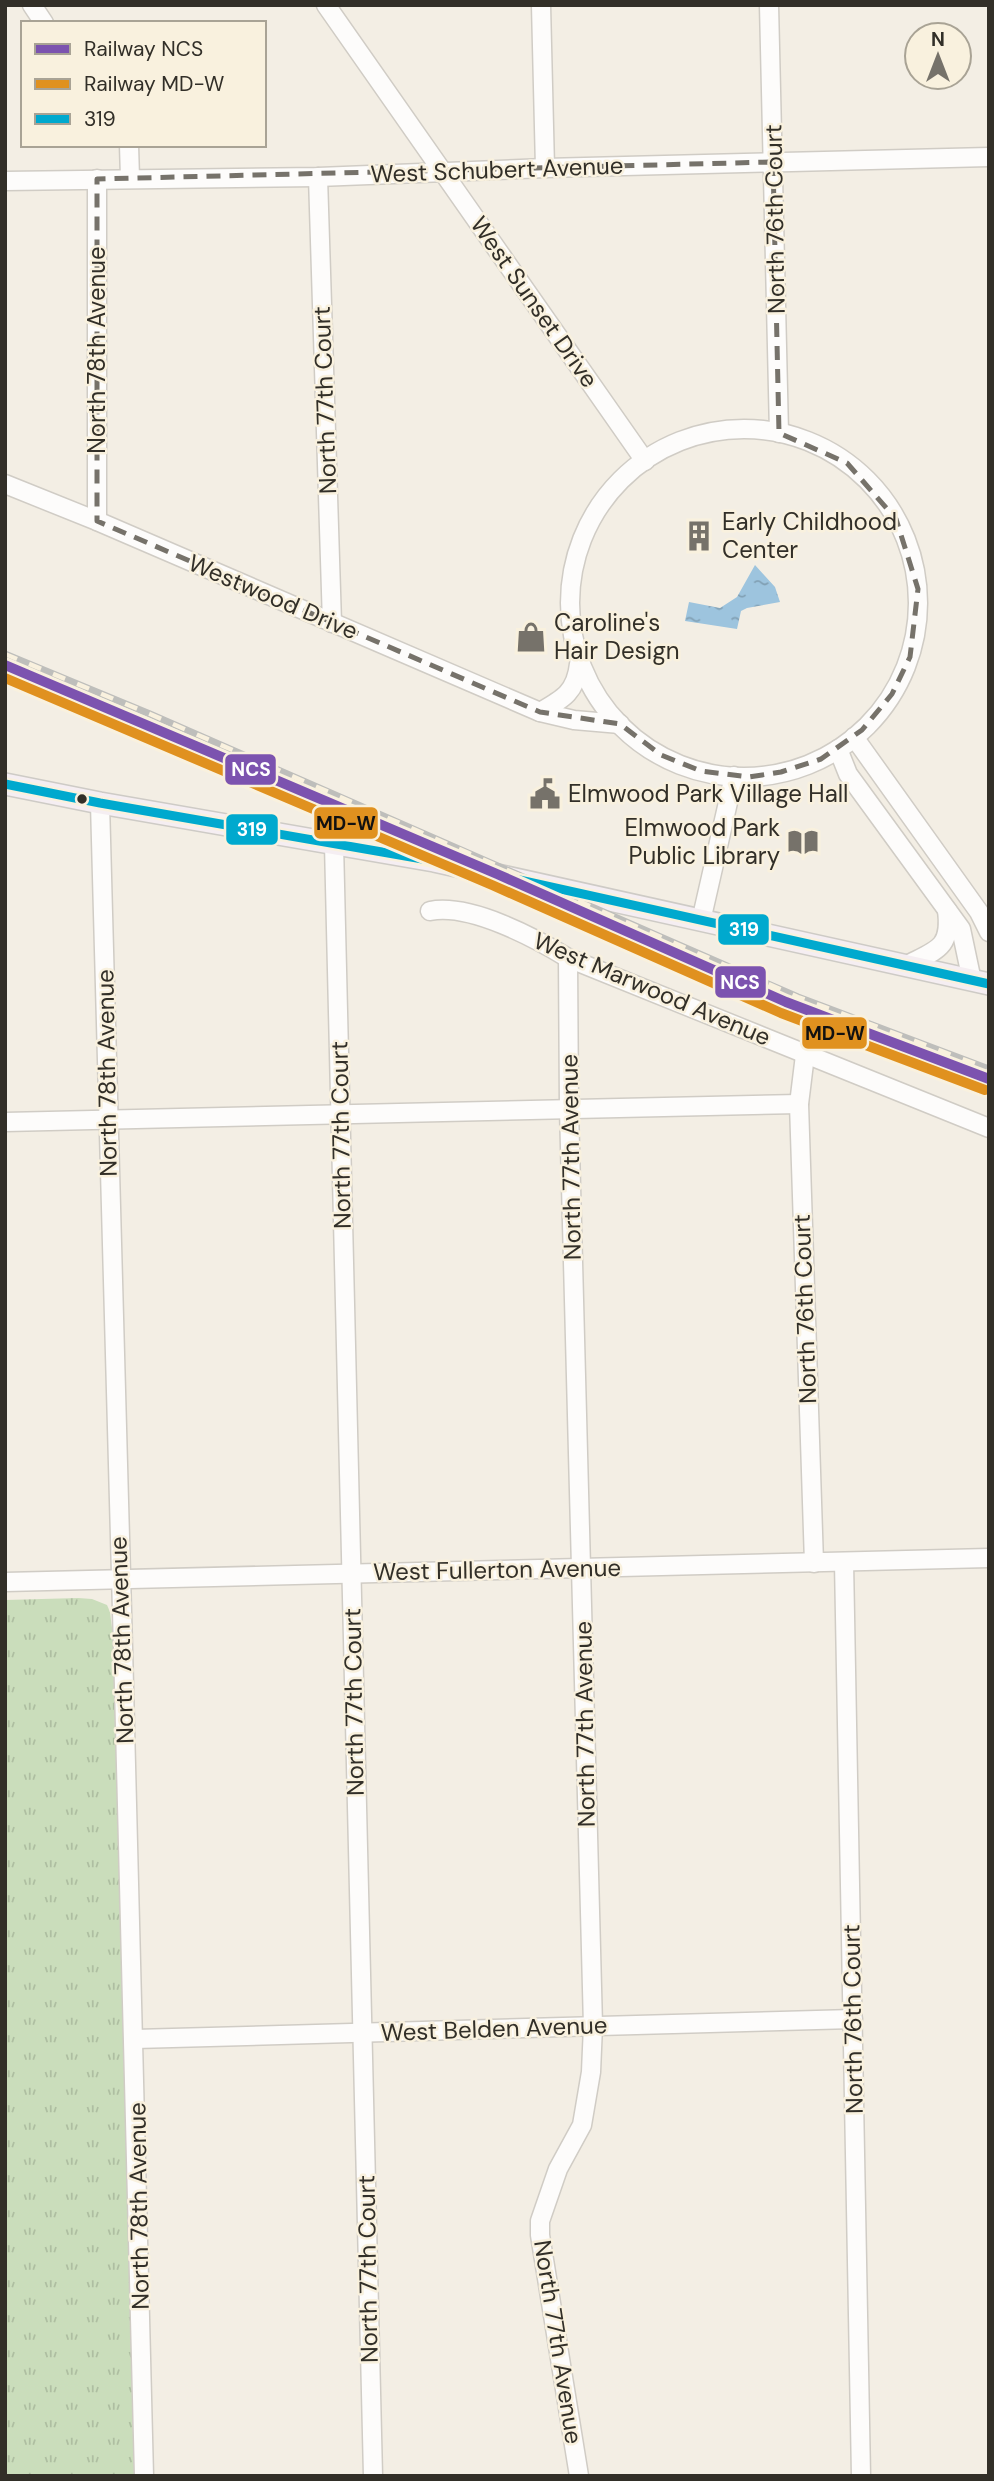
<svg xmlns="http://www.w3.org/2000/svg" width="994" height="2481" font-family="'DM Sans',sans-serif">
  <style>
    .grass { fill: url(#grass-tufts) }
    .water { fill: url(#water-ripples) }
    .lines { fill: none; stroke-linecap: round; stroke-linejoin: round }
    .minor-casing { stroke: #d0ccc5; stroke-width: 21 }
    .major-casing { stroke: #cecbc6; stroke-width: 24 }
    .minor { stroke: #fdfcfb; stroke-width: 18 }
    .major { stroke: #f5eef2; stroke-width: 21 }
    .rail-casing { stroke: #bebebb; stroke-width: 7 }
    .rail { stroke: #f9f1de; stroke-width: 4.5; stroke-dasharray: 13; stroke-linecap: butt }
    .bus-1-casing { stroke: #f9f1de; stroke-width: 14 }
    .bus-1 { stroke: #00a9ce; stroke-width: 9 }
    .rail-1-casing { stroke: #f9f1de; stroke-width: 16 }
    .rail-2-casing { stroke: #f9f1de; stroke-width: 16 }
    .rail-1 { stroke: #7c53af; stroke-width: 10 }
    .rail-2 { stroke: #e0911f; stroke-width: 10 }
    .marked { fill: none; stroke: #76726a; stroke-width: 5; stroke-dasharray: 14 9; stroke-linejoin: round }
    .bus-dot { fill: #322f28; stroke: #f9f1de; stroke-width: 2.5 }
    .labels { text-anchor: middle; stroke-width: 5; stroke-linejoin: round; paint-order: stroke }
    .street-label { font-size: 24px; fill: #322f28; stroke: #f9f1de }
    .poi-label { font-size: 24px; fill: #322f28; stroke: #f9f1de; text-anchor: start }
    .line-badge { stroke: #f9f1de; stroke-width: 2.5 }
    .badge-label { font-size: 19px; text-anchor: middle; font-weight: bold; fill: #fff }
    .pale-badge-label { font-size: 19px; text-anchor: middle; font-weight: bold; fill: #111 }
  </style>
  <defs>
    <pattern id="grass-tufts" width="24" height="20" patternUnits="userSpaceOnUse" patternTransform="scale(1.75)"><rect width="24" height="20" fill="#caddbb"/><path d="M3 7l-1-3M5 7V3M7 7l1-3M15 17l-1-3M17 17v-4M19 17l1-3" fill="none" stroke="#aebea1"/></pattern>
    <pattern id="water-ripples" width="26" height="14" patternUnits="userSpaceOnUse" patternTransform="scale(1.75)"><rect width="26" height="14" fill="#9dc4de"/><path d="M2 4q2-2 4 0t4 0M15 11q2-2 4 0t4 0" fill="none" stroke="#81a0b4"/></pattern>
  </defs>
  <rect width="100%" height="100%" fill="#f3eee4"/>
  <polygon class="grass" points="78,1598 92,1599 107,1605 110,1612 114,1644 134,2476 5,2476 5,1600"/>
  <polygon class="water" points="755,565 775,587 780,602 747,608 741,611 737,629 685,621 689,602 720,608 737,597"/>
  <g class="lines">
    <g class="minor-casing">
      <g id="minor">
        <polyline points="32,5 44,23"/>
        <polyline points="326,5 645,461"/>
        <polyline points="541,5 545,168"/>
        <polyline points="769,5 779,433"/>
        <polyline points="129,145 130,178"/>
        <polyline points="318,177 332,623"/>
        <polyline points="5,181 318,177 545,168 989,157"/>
        <circle cx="744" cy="603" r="174"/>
        <polyline points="5,484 97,521 540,712 574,720 620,724"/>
        <polyline points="97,521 97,179"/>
        <path d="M 540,712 C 563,699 576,692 579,664"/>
        <polyline points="854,737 979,912 989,932"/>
        <polyline points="838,749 848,774 961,929 972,981"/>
        <path d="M 100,803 C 114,1361 132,1918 144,2476"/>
        <polyline points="334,844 373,2476"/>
        <path d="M 430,911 C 470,903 535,938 568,958 L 989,1128"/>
        <polyline points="701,921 734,776"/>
        <polyline points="568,958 569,1109 593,2026 591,2072 582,2125 558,2169 540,2221 540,2235 579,2476"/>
        <path d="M 905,966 C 936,950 952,949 947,910"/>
        <polyline points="805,1055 799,1104 814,1563"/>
        <polyline points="5,1122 799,1104"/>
        <polyline points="844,1562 861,2476"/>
        <polyline points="5,1582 989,1558"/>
        <polyline points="135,2039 853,2019"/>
      </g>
    </g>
    <g class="major-casing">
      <polyline id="major" points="5,784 100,803 434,861 989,984"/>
    </g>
    <use href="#minor" class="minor"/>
    <use href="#major" class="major"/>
    <g class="rail-casing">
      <polyline id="rail" points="5,654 150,714 798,997 989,1069"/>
    </g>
    <use href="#rail" class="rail"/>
    <g class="bus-1-casing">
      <polyline id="bus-1" points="5,784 100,803 434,861 989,984"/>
    </g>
    <use href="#bus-1" class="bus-1"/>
    <g class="rail-1-casing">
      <polyline id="rail-1" points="5,665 497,874 786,1002 989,1079"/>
    </g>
    <g class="rail-2-casing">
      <polyline id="rail-2" points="5,678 492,885 781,1013 985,1090"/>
    </g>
    <use href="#rail-1" class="rail-1"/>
    <use href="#rail-2" class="rail-2"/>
  </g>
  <path class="marked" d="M 773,162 L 779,433 L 847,463 L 896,519 L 918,589 L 910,657 L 892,694 L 862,730 L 821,759 L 781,772 L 749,777 L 701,771 L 661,755 L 620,724 L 540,712 L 97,521 L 97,179 Z"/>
  <defs>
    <g id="building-bare" transform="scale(2.415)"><path d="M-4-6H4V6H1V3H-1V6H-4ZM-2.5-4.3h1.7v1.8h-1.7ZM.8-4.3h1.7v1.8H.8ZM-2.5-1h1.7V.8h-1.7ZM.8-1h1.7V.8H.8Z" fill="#76726a" stroke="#f9f1de" stroke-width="2.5" paint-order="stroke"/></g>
    <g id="shop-bare" transform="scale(2.415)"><path d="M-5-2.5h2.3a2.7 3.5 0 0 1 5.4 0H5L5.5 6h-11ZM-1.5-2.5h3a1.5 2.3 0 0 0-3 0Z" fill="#76726a" stroke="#f9f1de" stroke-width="2.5" paint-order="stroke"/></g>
    <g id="civic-bare" transform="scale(2.415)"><path d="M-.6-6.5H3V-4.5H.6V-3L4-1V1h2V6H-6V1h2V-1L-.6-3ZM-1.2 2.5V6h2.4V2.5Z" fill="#76726a" stroke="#f9f1de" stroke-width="2.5" paint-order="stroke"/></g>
    <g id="library-bare" transform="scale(2.415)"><path d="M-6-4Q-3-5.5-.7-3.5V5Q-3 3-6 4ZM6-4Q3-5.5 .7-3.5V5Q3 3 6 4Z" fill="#76726a" stroke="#f9f1de" stroke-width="2.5" paint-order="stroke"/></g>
  </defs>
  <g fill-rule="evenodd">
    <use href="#building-bare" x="699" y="536"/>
    <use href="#shop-bare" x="531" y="637"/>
    <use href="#civic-bare" x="545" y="794"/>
    <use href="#library-bare" x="803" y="842"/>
  </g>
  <circle class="bus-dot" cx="82" cy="799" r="6"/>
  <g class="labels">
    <g class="street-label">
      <text transform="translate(497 170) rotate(-2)" y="8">West Schubert Avenue</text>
      <text transform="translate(775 219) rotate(-91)" y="8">North 76th Court</text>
      <text transform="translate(534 302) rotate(55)" y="8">West Sunset Drive</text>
      <text transform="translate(97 350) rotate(-90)" y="8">North 78th Avenue</text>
      <text transform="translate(325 400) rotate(-92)" y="8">North 77th Court</text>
      <text transform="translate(273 597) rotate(23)" y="8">Westwood Drive</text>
      <text transform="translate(652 989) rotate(23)" y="8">West Marwood Avenue</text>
      <text transform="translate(107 1073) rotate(-91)" y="8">North 78th Avenue</text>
      <text transform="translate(341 1135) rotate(-91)" y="8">North 77th Court</text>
      <text transform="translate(571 1157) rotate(-91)" y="8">North 77th Avenue</text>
      <text transform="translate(805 1309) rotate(-92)" y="8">North 76th Court</text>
      <text transform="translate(497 1570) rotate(-1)" y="8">West Fullerton Avenue</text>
      <text transform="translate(122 1640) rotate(-92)" y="8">North 78th Avenue</text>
      <text transform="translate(354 1702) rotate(-91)" y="8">North 77th Court</text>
      <text transform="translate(585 1724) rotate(-91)" y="8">North 77th Avenue</text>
      <text transform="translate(853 2019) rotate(-91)" y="8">North 76th Court</text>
      <text transform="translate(494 2029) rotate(-2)" y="8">West Belden Avenue</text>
      <text transform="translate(139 2206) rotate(-91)" y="8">North 78th Avenue</text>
      <text transform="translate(368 2269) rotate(-91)" y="8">North 77th Court</text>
      <text transform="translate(558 2342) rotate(81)" y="8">North 77th Avenue</text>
    </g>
    <g class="poi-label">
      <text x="722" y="530">Early Childhood<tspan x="722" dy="28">Center</tspan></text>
      <text x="554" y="631">Caroline's<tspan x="554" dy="28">Hair Design</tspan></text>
      <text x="568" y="802">Elmwood Park Village Hall</text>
      <text x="780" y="836" text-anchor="end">Elmwood Park<tspan x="780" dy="28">Public Library</tspan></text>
    </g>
  </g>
  <g class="line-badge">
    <rect x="224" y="753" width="53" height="33" rx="7" fill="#7c53af"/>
    <rect x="313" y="806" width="66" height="34" rx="7" fill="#e0911f"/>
    <rect x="225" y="813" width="54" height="33" rx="7" fill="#00a9ce"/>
    <rect x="717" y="913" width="53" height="33" rx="7" fill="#00a9ce"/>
    <rect x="714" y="965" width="53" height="34" rx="7" fill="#7c53af"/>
    <rect x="801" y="1016" width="67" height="34" rx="7" fill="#e0911f"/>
  </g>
  <g class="badge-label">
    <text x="251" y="776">NCS</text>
    <text x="252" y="836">319</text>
    <text x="744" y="936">319</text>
    <text x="740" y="989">NCS</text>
  </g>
  <g class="pale-badge-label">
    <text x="346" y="830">MD-W</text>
    <text x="835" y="1040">MD-W</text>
  </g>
  <rect width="994" height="2481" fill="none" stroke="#322f28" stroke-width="14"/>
  <rect x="21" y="21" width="245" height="126" fill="#f9f1de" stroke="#a9a395" stroke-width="2"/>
  <rect x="35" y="44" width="35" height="10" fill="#7c53af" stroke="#a9a395" stroke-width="2"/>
  <text x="84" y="56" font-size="21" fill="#322f28">Railway NCS</text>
  <rect x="35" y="79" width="35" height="10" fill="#e0911f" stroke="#a9a395" stroke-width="2"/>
  <text x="84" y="91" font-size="21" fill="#322f28">Railway MD-W</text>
  <rect x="35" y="114" width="35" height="10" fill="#00a9ce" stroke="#a9a395" stroke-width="2"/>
  <text x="84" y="126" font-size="21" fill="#322f28">319</text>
  <g transform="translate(938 56)"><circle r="33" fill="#f9f1de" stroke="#a9a395" stroke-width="2"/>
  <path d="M0-5L12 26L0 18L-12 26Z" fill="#76726a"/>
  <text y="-10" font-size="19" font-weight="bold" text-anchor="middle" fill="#322f28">N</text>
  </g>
</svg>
